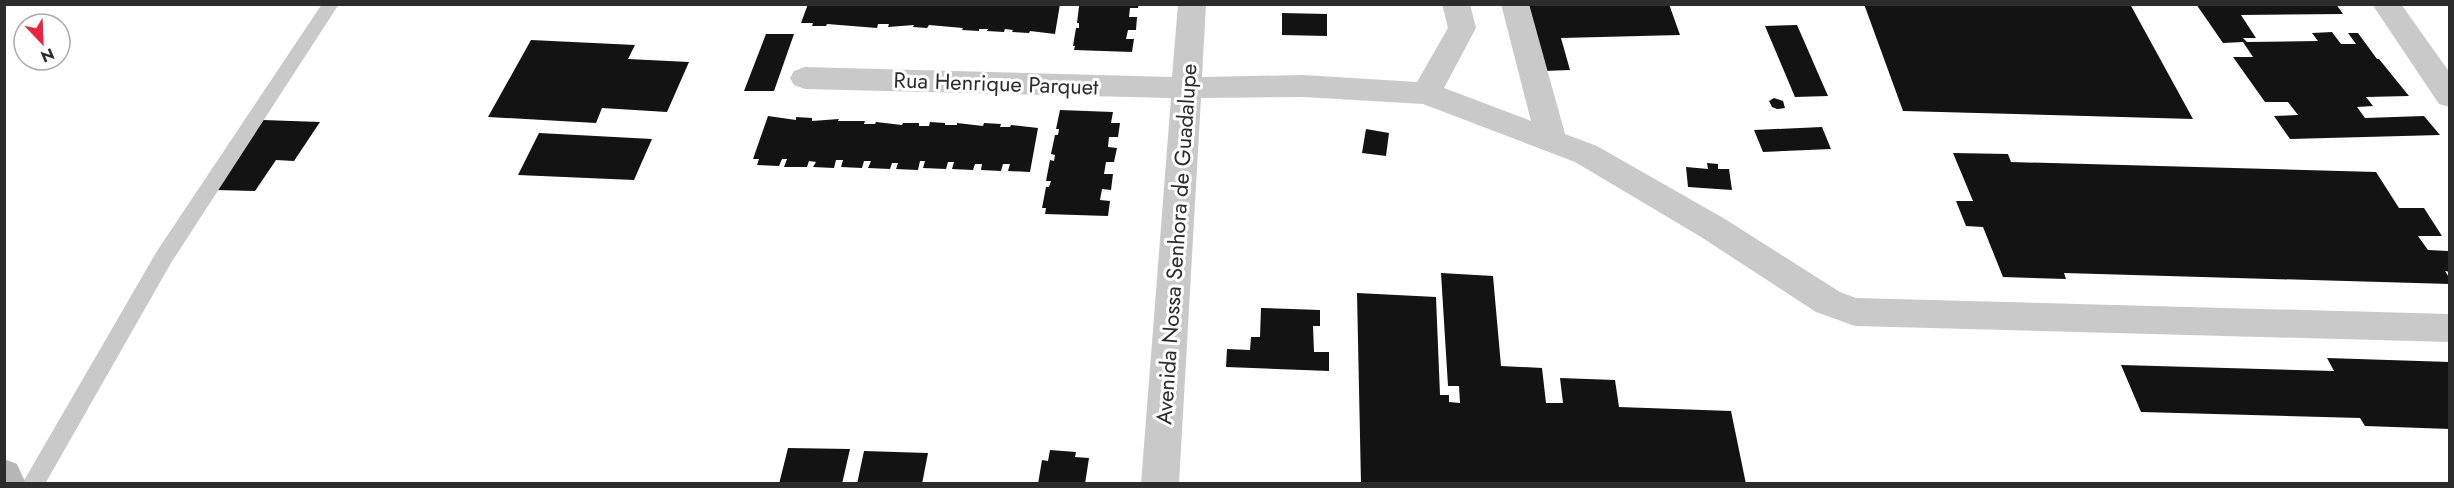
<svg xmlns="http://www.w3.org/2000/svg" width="2454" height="488" font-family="Jost,sans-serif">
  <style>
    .building { fill: #131313 }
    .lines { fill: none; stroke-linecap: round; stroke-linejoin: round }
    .service { fill: #c9c9c9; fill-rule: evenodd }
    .minor { fill: #c9c9c9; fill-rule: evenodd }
    .secondary { fill: #b6b6b6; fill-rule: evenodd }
    .labels { text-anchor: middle; stroke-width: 6; stroke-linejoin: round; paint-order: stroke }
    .street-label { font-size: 22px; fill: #2c2c2c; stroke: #fff }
  </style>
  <rect width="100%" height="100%" fill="#fff"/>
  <g class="building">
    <polygon points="808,4 1060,4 1055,34 1030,31 1029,33 1012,32 1013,30 1005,29 1004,32 987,31 988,29 979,29 979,31 962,30 963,28 929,25 927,28 913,27 914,25 888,27 889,24 878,24 877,28 827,24 826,26 812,26 813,23 801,23"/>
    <polygon points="1084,4 1139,4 1138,8 1130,8 1129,17 1137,17 1136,30 1128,30 1126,39 1134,39 1132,52 1074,50 1075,46 1073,46 1076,28 1079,28 1079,23 1077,23 1079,6"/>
    <polygon points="1528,4 1669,4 1680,35 1561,38 1570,70 1544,71"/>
    <polygon points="1864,4 2130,4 2193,119 1903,111"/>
    <polygon points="2196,4 2336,4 2343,14 2241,15 2256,38 2243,38 2247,42 2318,41 2312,33 2332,32 2341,44 2356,44 2348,33 2358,33 2377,59 2379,59 2409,96 2366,97 2373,106 2357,107 2365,118 2424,116 2440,135 2290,139 2274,116 2298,115 2288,102 2265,102 2233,57 2253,57 2243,42 2223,43"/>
    <polygon points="1282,13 1327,14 1327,36 1282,35"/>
    <polygon points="1797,25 1828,96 1795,97 1765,26"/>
    <polygon points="766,34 794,34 774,91 744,91"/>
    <polygon points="531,40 635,45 628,59 689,62 667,112 602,108 596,123 488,117"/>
    <polygon points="1774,98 1783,101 1785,108 1777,109 1772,107 1769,101"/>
    <polygon points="1060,110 1113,112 1111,123 1120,123 1118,137 1109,137 1108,147 1117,148 1114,162 1106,162 1104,174 1113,174 1111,190 1102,189 1100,200 1110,201 1108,216 1045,214 1046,208 1042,208 1046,187 1049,187 1051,181 1046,181 1050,160 1054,161 1055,155 1051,154 1055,135 1058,135 1059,129 1056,129"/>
    <polygon points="768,116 796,120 796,117 812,118 812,121 839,119 838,121 865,121 864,124 875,124 876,122 902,125 903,123 919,123 919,126 929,126 930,122 945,123 945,125 957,125 957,123 983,126 984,123 1001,124 1000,127 1010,127 1011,125 1038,128 1030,172 1008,171 1010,164 1003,164 1001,171 981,170 982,164 975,164 973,170 952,169 954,162 948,162 946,169 923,168 925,161 920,161 918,170 896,169 898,163 892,163 890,169 868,168 871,161 864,161 862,168 841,167 843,160 836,160 834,168 813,167 816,162 809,161 807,167 784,167 787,159 782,159 779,166 757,165 759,159 753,159"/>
    <polygon points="263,120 320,122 294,161 276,160 255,191 215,190"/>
    <polygon points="1822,127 1831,149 1763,152 1754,130"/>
    <polygon points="1366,129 1389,133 1386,156 1362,153"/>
    <polygon points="539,133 652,139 634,180 518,175"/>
    <polygon points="1953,153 2008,154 2011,162 2376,172 2399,208 2424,208 2442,236 2418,236 2428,250 2448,251 2450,253 2450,272 2445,271 2450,279 2450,284 2064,273 2066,279 2003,277 1983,227 1966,226 1956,201 1973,201"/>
    <polygon points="1707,163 1718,164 1718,169 1729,169 1732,190 1688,187 1686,167 1708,169"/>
    <polygon points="1441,273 1493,276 1501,366 1542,368 1546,403 1563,403 1560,378 1615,380 1619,407 1731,411 1746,484 1361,484 1357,293 1436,297 1440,395 1449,395 1449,402 1460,403 1459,386 1448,386"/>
    <polygon points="1261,308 1320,310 1320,326 1313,326 1314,352 1329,352 1329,371 1226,367 1227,349 1250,350 1251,337 1260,337"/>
    <polygon points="2327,358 2450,362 2450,429 2365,426 2360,418 2141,412 2121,365 2334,371"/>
    <polygon points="788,448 850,449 842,484 779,484"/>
    <polygon points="1050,450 1076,452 1075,457 1089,458 1085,484 1038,484 1042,460 1048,461"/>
    <polygon points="864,451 928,453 922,484 857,484"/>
  </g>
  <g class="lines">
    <polygon class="service" points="322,4 339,4 171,263 45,484 22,484 157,251"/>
    <g class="minor">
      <polygon points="1178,4 1206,4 1202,77 1303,75 1417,82 1448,28 1442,4 1470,4 1476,28 1444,88 1531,121 1501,4 1529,4 1565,134 1597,146 1725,219 1840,292 1856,298 2450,314 2450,342 1855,326 1816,312 1701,237 1575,162 1423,104 1303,97 1201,98 1179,484 1141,484 1171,98 805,89 794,85 790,78 794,71 805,67 1172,77"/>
      <polygon points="2372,4 2401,4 2450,73 2450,107 2439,104"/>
    </g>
    <polygon class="secondary" points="4,459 17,464 26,484 4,484"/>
  </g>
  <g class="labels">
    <g class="street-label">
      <text transform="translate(996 83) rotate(2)" y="8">Rua Henrique Parquet</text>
      <text transform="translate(1176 244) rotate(-86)" y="8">Avenida Nossa Senhora de Guadalupe</text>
    </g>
  </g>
  <rect width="2454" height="488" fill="none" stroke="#2c2c2c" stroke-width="12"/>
  <g transform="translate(42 42) rotate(157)"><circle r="28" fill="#ffffff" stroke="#ababab" stroke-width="1.5"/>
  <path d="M0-4.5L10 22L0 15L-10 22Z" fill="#eb253f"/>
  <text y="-9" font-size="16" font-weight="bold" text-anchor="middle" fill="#2c2c2c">N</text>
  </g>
</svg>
